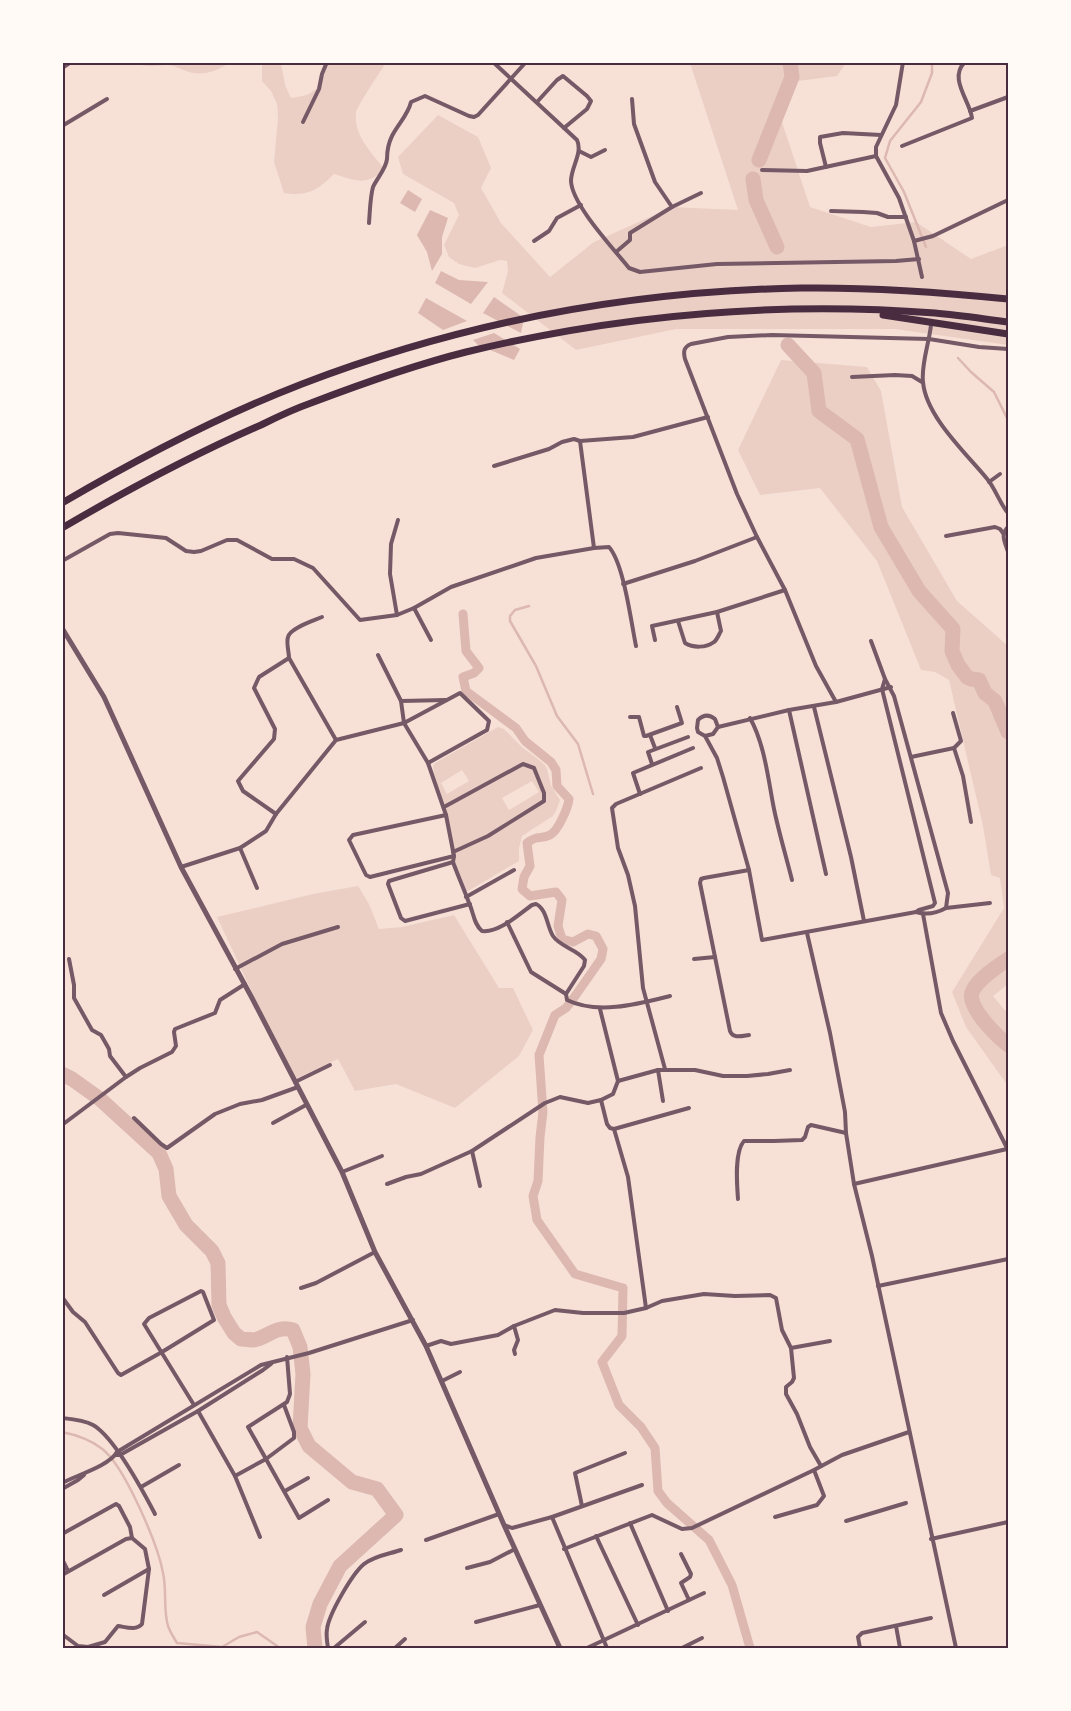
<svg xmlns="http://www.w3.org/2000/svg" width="1071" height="1711" font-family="Bitter,serif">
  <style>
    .green { fill: #ebcfc5; fill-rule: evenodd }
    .water { fill: #dcb8b0 }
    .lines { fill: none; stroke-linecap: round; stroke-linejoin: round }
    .stream { stroke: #dcb8b0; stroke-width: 2.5 }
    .canal { stroke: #dcb8b0; stroke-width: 9 }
    .river { stroke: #dcb8b0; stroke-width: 15 }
    .minor { stroke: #755966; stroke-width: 4 }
    .tertiary { stroke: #755966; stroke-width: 5 }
    .motorway { stroke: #4a2c40; stroke-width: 7 }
    .neatline { fill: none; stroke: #4a2c40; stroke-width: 2 }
  </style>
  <rect width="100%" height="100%" fill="#f7e1d7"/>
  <g class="green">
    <path d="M 136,63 L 228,63 C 220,70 205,75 194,73 C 185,72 177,66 168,65 C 157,65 145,68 136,63 Z"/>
    <path d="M 262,63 L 281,63 L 285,85 L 291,98 C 316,95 322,87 327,63 L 386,63 C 381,70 357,107 356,112 C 353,135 372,153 385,170 C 365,186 357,181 334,174 C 318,190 307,197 284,193 L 274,162 L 278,118 L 277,104 L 271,91 L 262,81 Z"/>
    <polygon points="690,63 846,63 837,76 798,81 781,119 810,207 871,227 916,222 971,259 1008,245 1008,345 895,329 676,329 576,350 502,293 508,271 507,261 500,260 475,268 459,264 449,257 444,245 459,215 454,203 403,174 398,157 438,115 478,137 491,168 481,188 501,223 550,277 594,242 672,207 738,210"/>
    <polygon points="781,360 867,367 881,391 902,507 957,601 1008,646 1008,984 993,996 1008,1014 1008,1086 966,1027 952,992 1004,908 1000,878 991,875 983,826 949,680 935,672 921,670 877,561 820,488 760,495 738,450"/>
    <path d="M 498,727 L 504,729 L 523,748 L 534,756 L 545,765 L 547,769 L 551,786 L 560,800 L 556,811 L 553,816 L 522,836 L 519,848 L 519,861 L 468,891 L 465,891 L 456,865 L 444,803 L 434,773 L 433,766 L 435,763 ZM 462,770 L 469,781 L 447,794 L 441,783 ZM 532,781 L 539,792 L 509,810 L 502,798 Z"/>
    <polygon points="358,886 369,904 379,929 402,927 454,915 499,988 513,988 533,1030 519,1056 455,1108 396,1084 355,1091 338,1059 293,1080 217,917 313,894"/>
  </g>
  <g class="water">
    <polygon points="408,190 422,199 415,212 400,203"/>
    <polygon points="430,210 448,218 442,237 442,254 432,271 427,252 417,235"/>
    <polygon points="441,271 459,280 488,282 471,304 435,283"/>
    <polygon points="494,297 524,318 521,333 483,313"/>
    <polygon points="426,298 467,321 443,330 418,313"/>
    <polygon points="494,333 520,349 514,360 478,345 473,340"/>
  </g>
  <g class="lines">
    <g class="stream">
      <polyline points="926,247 904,192 885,158 890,141 921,102 932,73 932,62"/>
      <polyline points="958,358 971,372 994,392 1008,420"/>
      <polyline points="529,606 515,610 510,616 510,621 536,666 557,716 578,744 593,794"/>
      <path d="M 62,1432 C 77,1435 89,1439 101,1448 C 124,1464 158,1545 163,1573 C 167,1590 163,1609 168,1626 C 170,1632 174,1638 177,1643 L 222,1647 L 239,1637 L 257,1632 L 280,1648"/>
    </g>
    <path class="canal" d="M 463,614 L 466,651 L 479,668 L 474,673 L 463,677 L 466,691 L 516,728 L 525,741 L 551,762 L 556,770 L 557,786 L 569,799 C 568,808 558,831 550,835 C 540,840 538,834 527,843 L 530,866 L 524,877 L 522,889 L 530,896 L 556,892 L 562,900 L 558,926 L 562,939 L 573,942 L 588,934 L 596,936 L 603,949 L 601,959 L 573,999 L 566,1008 L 555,1015 L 539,1055 L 543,1112 L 540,1137 L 538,1181 L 533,1196 L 537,1220 L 575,1274 L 623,1288 L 622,1336 L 602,1362 L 619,1405 L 641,1427 L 655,1448 L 658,1491 L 667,1503 L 709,1540 L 732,1585 L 750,1648"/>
    <g class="river">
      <polyline points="759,160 792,77 790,62"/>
      <polyline points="753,179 756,200 777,247"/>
      <polyline points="788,345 814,373 819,411 857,439 881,527 919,591 953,629 952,651 958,665 967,677 971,679 979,680 985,693 995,701 1008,732"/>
      <path d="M 1008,959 C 997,967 980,977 973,990 C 964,1005 997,1036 1008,1045"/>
      <path d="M 62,1074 L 72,1079 L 100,1099 L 159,1153 L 166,1169 L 169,1196 L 186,1225 L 212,1251 L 218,1263 L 219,1305 L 224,1317 L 234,1333 L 241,1339 C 245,1339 250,1340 254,1340 C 268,1337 277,1325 293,1330 L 300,1347 L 303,1374 L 300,1428 L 309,1446 L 352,1482 L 377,1489 L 396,1515 L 340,1566 L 320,1604 L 313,1627 L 315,1648"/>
    </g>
    <g class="minor">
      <path d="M 493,62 L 577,140 C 583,153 571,167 571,181 C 572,205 614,249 629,268 L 640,272 L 717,264 L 896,261 L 919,259"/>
      <polyline points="903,62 896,105 876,147 876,156 899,198 914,241 922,277"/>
      <polyline points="62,68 71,62"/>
      <polyline points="632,99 634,124 655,182 672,207"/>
      <polyline points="537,102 557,80 563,76 587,96 591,101 587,109 564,128"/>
      <polyline points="970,111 1008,97"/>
      <polyline points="303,122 319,89 322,74 327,62"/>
      <polyline points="62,126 107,99"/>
      <path d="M 902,146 L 972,118 C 970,101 948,78 965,62"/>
      <polyline points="579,151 591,157 605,150"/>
      <polyline points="826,167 820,143 820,137 843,133 881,135"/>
      <polyline points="762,170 807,171 876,156"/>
      <polyline points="831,211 863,212 877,213 888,217 906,217"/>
      <path d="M 369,223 C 370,211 370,198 373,187 C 377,178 386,169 387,159 C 387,150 388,144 392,136 C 398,124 408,115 411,102 L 425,96 L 469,116 L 474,117 L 478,115 L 526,62"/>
      <polyline points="534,241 549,231 557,218 581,205"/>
      <polyline points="914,241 933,236 1008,200"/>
      <polyline points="616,252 630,240 630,233 672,207 701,193"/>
      <path d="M 931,325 C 929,344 921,364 923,382 C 926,417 967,454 988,480 C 996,490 1000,504 1008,513"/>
      <polyline points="852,377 895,375 912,376 922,382"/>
      <polyline points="580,441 594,548"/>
      <polyline points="494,466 549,449 562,442 574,439 580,441 633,437 708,417"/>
      <polyline points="989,482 1000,474"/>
      <path d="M 1008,527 C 1000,535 1005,542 1008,552"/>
      <polyline points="946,536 995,527 1000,529 1003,533"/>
      <path d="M 62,561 L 110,534 L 118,533 L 166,538 L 186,551 L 194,552 L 201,551 L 227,540 L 237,540 L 272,559 L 294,559 L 313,568 L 360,620 L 397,615 L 414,608 L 451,587 L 536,558 L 594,548 L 609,547 C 624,564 631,622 636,646"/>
      <polyline points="623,584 695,561 757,537"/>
      <polyline points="414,608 431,640"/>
      <polyline points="397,615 390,574 391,544 398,520"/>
      <path d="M 322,617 C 313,621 290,628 288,637 C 286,643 289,652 289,658 L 336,740"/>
      <path d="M 678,621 L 685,643 C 693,648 706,648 714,642 C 717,640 719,634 721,631 L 717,612"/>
      <polyline points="655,640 652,626 717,612 785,590"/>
      <path d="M 871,641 L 885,679 L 894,696 L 948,893 L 946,908 C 937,913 926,915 916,912"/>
      <path d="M 378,655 L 401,701 L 404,723 L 428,763 L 446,815 L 454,856 L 453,862 C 458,876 464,889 469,903 C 474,913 473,923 482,931 C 499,933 518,915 532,905 L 536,904 C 547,909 547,927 553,936 C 560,947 577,949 585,960 L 584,966 L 566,994 L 567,1000 C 598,1015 638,1004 670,996"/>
      <polyline points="401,701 446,700"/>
      <path d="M 836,702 L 816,666 L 785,590 L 757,537 L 737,494 L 685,359 C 683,351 684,347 691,344 L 728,337 L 772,335 L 929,339 L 979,347 L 1008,349"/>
      <polyline points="814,707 851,857 864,921"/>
      <polyline points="789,710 826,874"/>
      <polyline points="630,717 639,717 644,736 646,736 682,723 677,707"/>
      <path d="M 750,718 C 765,745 768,779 774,809 C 779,833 786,856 792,880"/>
      <polyline points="718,727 789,710 836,702 891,687"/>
      <polyline points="650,735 655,748"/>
      <path d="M 705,736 L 713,734 L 718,727 L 715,719 C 709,714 703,715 698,720 L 697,728 L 698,732 L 705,736 L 717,758 L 723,777 L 749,870 L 762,940 L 916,912 L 919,910 L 933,906 L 935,903 L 882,689 L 885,679"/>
      <polyline points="954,748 963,776 971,822"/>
      <polyline points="911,757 954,748 961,741 953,713"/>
      <polyline points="652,764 648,752 688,737"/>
      <polyline points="640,794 633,773 693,748"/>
      <polyline points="444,807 523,764 534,768 544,793 544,801 488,836 453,852"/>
      <polyline points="276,814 243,791 238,781 274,739 275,729 254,688 259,677 289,658"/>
      <polyline points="446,815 353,835 349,840 366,875 370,877 454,856"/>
      <polyline points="240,848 257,888"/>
      <polyline points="453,862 389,881 388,884 401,918 405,921 470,904"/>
      <polyline points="181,867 240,848 266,831 276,814 336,740 404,723 460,693 489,721 487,730 428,763"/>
      <path d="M 749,870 L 704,878 L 701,879 L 700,883 L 730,1031 C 733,1039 742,1036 749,1035"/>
      <polyline points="466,897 514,870"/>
      <polyline points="946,908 990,903"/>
      <polyline points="923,914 941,1013 953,1041 1008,1150"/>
      <polyline points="507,922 531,972 566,994"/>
      <polyline points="807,933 830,1033 845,1112 846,1133 854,1184 872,1256 956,1648"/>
      <polyline points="69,959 74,985 74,998 92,1030 101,1035 109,1049 110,1056 126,1077"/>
      <polyline points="694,959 715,957"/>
      <polyline points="235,969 282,944 338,927"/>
      <polyline points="665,1069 643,988 635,906 628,875 618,848 612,808 616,804 701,768"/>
      <polyline points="658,1070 695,1070 723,1076 747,1076 768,1074 790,1070"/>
      <polyline points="618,1081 658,1070 663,1101"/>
      <polyline points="295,1082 330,1065"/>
      <polyline points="601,1100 607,1124 610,1128 614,1129 628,1177 646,1308"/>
      <polyline points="134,1118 161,1144 167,1148 215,1114 240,1104 262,1100 298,1087"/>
      <polyline points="273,1123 306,1105"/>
      <polyline points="62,1125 126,1077 140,1068 172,1052 176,1046 174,1032 175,1029 215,1013 220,1000 245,984"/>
      <polyline points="614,1129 689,1108"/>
      <polyline points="472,1151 480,1186"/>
      <polyline points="342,1172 382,1156"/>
      <polyline points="387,1184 406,1177 421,1174 472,1151 545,1103 560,1097 588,1103 601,1100 613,1094 618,1081 600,1009"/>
      <polyline points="854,1184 1007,1149"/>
      <path d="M 738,1199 C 737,1185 734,1152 744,1141 L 774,1141 L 802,1140 L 805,1137 L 808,1127 L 811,1125 L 846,1133"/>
      <polyline points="878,1286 1008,1259"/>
      <polyline points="301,1288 316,1283 375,1252"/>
      <polyline points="62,1297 73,1312 85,1322 118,1373 121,1375 162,1352 214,1320 203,1292 201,1291 149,1318 144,1324 194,1405"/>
      <polyline points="514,1326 518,1340 514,1350 515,1354"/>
      <polyline points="426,1346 441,1341 451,1344 498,1335 514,1326 555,1310 583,1313 624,1313 646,1308 662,1301 704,1294 735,1296 770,1295 776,1298 782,1330 791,1348 794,1378 792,1382 786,1387 786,1394 797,1414 810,1447 821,1466"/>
      <polyline points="791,1348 830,1341"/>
      <polyline points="287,1357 290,1394 287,1402 248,1427 299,1518 328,1500"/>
      <polyline points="442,1381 460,1372"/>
      <polyline points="198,1411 235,1476 266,1459 294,1438 294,1432 284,1405"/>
      <path d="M 62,1418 C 72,1419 84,1420 93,1425 C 114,1437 143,1491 155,1514"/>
      <polyline points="116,1455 120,1455 198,1411 263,1370 271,1364"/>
      <polyline points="235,1476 260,1537"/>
      <path d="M 62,1483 C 77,1475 109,1466 117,1452 L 261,1365 L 309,1353 L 413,1320"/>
      <polyline points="141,1487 179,1465"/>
      <polyline points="62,1489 78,1480 84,1475"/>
      <polyline points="285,1491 308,1478"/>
      <polyline points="582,1506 575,1473 625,1453"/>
      <polyline points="552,1517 607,1648"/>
      <polyline points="775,1517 817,1505 824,1496 814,1470"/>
      <polyline points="846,1521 906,1503"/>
      <polyline points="630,1523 668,1611"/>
      <polyline points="504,1525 512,1528 552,1517 642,1485"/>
      <polyline points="62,1534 116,1504 119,1506 130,1527 132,1538"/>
      <polyline points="596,1536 638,1625"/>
      <polyline points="931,1539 1008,1522"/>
      <polyline points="426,1540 499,1514"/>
      <polyline points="564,1549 652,1515 682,1529 692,1528 814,1470 842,1455 909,1432"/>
      <polyline points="681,1554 691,1574 690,1577 681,1583 689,1600"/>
      <polyline points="62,1559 68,1571"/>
      <polyline points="467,1568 490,1562 515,1549"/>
      <path d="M 62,1575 L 126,1539 L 132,1538 L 145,1549 L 149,1569 L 142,1624 C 136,1631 126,1627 118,1626 L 105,1642 L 88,1647 L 78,1646 L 62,1634"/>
      <polyline points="104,1595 149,1569"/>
      <polyline points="476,1622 540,1605"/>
      <polyline points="896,1626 900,1648"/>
      <path d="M 328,1648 C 327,1642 326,1635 327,1629 C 329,1614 352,1574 364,1564 C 374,1556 389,1554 401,1550"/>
      <polyline points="334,1648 365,1622"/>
      <polyline points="395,1648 405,1639"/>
      <polyline points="587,1648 704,1593"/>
      <polyline points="682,1648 702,1638"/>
      <polyline points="860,1648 858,1637 862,1633 931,1618"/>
    </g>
    <polyline class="tertiary" points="62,628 104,697 181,867 252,998 342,1172 375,1252 426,1346 504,1525 560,1648"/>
    <g class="motorway">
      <polyline points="883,315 1008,334"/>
      <path d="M 62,503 C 139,458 219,416 302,384 C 461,323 631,291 801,288 C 870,287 939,292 1008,299"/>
      <path d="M 62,528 C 127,490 192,455 261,425 C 277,417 294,409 311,403 C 361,384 414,365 466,352 C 619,315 778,301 935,313 C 959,315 984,319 1008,322"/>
    </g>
  </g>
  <rect width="1071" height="1711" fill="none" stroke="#fffaf5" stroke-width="128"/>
  <rect x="64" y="64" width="943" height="1583" class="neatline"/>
</svg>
